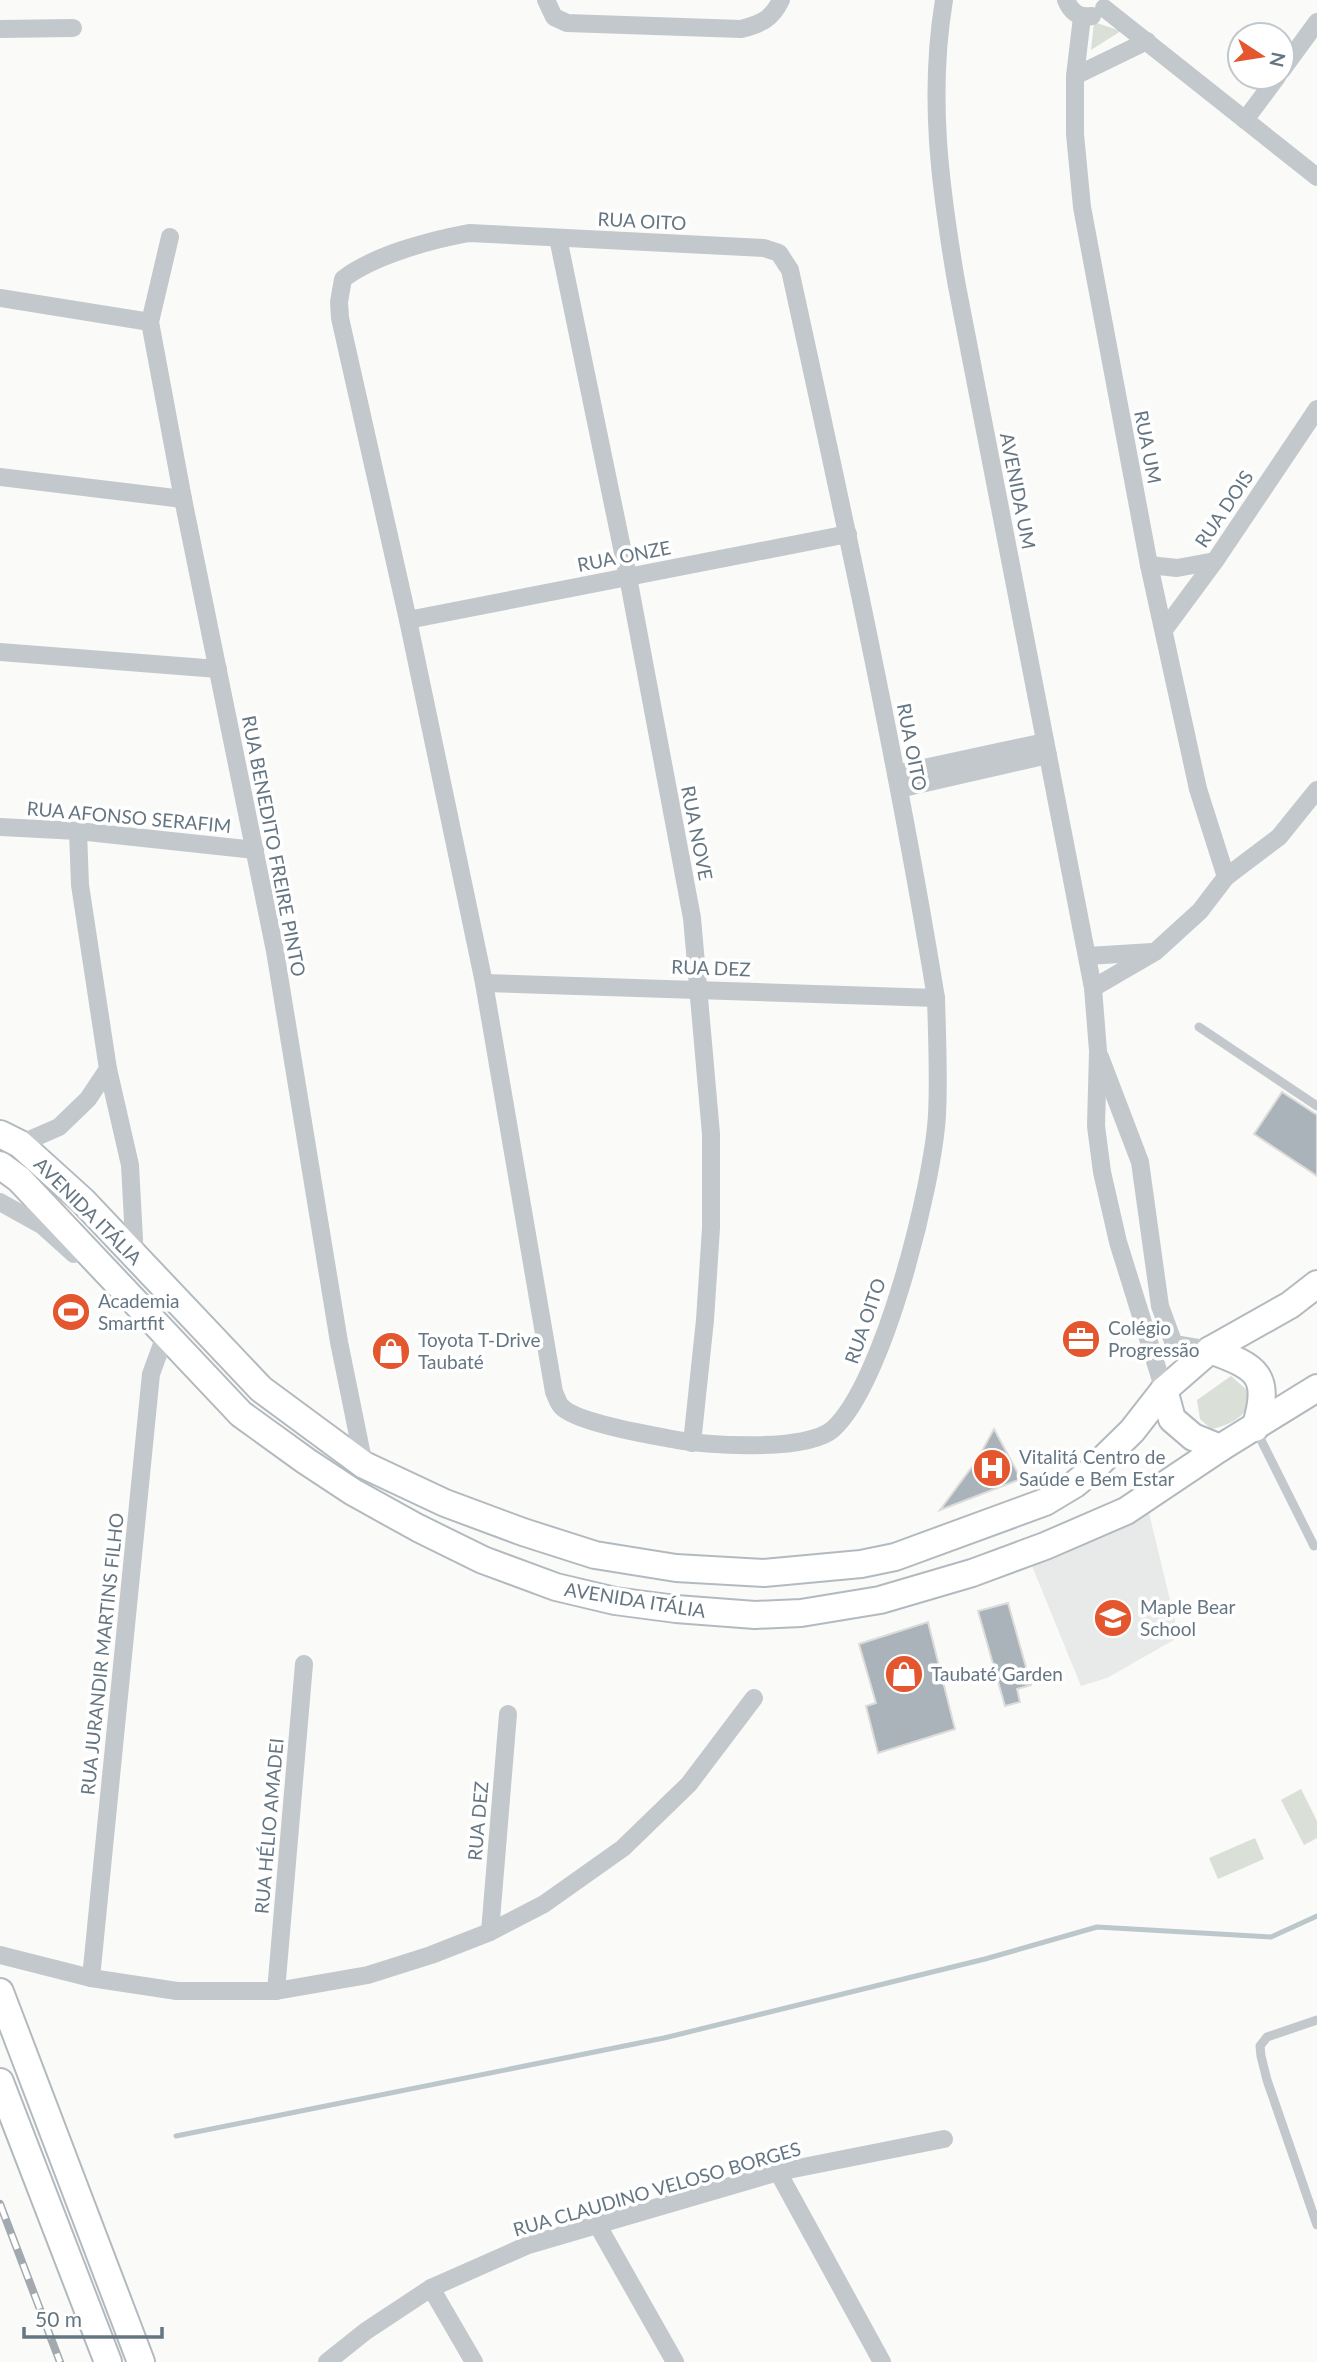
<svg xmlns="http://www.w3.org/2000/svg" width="1317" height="2362" font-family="Lato,sans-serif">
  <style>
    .built { fill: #e8e9e9 }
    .green { fill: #dadfd7 }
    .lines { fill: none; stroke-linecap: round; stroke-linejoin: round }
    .stream { stroke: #bbc7cb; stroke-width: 5 }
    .building { fill: #aab3b9; stroke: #dcdcda; stroke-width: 2 }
    .secondary-casing { stroke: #b3babf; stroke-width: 30 }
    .lane { stroke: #c3c8cc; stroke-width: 9 }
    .street { stroke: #c3c8cc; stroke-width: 18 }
    .secondary { stroke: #fff; stroke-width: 26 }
    .rail-casing { stroke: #a2aab0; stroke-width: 8 }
    .rail { stroke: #fff; stroke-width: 5; stroke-dasharray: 16; stroke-linecap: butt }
    .labels { text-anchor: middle; stroke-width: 7; stroke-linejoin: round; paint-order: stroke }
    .street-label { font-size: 19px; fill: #657683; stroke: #fff }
    .poi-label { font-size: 19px; fill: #657683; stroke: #fff; text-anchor: start }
  </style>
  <rect width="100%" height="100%" fill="#fafaf8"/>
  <polygon class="built" points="1149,1513 1179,1637 1107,1678 1081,1686 1030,1561"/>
  <g class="green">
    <polygon points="1094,22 1121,31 1091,50"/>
    <path d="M 1231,1376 L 1247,1390 L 1251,1401 C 1244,1418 1228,1426 1211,1429 L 1200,1419 L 1197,1400 Z"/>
    <polygon points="1301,1789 1317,1821 1317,1838 1304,1845 1281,1800"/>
    <polygon points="1255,1838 1264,1859 1218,1879 1209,1858"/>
  </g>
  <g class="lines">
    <polyline class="stream" points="176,2136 664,2038 985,1959 1097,1927 1271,1937 1317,1916"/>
  </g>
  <g class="building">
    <polygon points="1282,1092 1317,1115 1317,1176 1254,1134"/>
    <polygon points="994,1429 1021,1479 940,1510 977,1460"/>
    <polygon points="1008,1603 1031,1685 1017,1689 1020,1702 1005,1706 978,1611"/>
    <polygon points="928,1622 955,1729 878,1753 866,1706 876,1703 859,1644"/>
  </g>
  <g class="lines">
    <g class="secondary-casing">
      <g id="secondary">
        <polyline points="0,1134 20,1144 83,1201 261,1389 364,1465 445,1503 523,1532 595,1555 676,1568 764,1573 861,1564 895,1557 1045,1502 1075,1484 1092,1470 1132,1431 1164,1390 1210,1350 1290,1305 1317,1284"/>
        <polyline points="0,1165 19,1179 241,1414 306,1461 353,1492 418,1528 483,1560 556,1587 615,1601 676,1609 755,1615 801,1613 880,1600 972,1573 1045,1546 1126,1511 1220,1448 1317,1388"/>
        <path d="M 1210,1350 C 1257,1367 1272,1375 1255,1428"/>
        <polyline points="1164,1390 1172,1419 1193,1437 1220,1448"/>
        <polyline points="0,1992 141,2362"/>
        <polyline points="0,2082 108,2362"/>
      </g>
    </g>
    <g class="lane">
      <polyline points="1199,1027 1317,1106"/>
      <polyline points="1257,1432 1314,1546"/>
      <polyline points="1317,2020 1267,2037 1260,2046 1261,2056 1267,2080 1317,2225"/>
    </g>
    <g class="street">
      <path d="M 546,0 L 554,17 L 567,23 L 741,29 C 761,24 772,19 781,0"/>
      <path d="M 944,0 C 928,96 940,186 956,281 L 1093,988 L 1098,1051 L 1096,1126 L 1102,1172 L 1118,1242 L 1164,1390"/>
      <path d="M 1066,0 C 1071,12 1079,18 1092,16"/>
      <polyline points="1104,8 1317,177"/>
      <polyline points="1082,17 1075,76 1075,134 1082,207 1149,565 1198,789 1226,877"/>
      <polyline points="0,29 73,28"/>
      <polyline points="1282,70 1317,22"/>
      <polyline points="1075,76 1147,41"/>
      <polyline points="1245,120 1277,77"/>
      <path d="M 469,233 L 764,248 L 779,253 L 790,270 C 843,512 896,753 936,998 C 937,1036 939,1076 937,1115 C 933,1184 884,1383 833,1429 C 808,1452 705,1446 672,1439 C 650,1435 574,1422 561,1406 C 558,1403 556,1396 554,1392 L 484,983 L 408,620 L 340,318 L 339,302 L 343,279 C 374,255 431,240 469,233 Z"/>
      <polyline points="170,237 150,322 183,499 275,951 339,1342 364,1465"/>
      <polyline points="558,238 628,577 692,918 711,1134 711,1228 705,1320 692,1443"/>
      <polyline points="0,298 150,322"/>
      <polyline points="0,477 183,499"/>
      <polyline points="1149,565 1177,568 1215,561"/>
      <polyline points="408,620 848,534"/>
      <polyline points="1164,630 1215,561 1317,409"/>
      <polyline points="0,652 218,669"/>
      <polyline points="896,774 1045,742"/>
      <polyline points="899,789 1048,755"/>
      <polyline points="0,827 78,831 255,850"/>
      <polyline points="78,831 80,885 108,1069 130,1165 135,1258"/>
      <polyline points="1088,956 1152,952"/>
      <polyline points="484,983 936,998"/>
      <polyline points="1093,988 1155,952 1200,911 1226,877 1279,837 1317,790"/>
      <polyline points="1100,1057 1140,1162 1160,1306 1174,1344 1210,1350"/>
      <polyline points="20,1144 59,1127 88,1099 108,1069"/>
      <polyline points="0,1202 43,1226 74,1254"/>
      <polyline points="490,1932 508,1714"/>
      <polyline points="0,1955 91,1978 177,1991 276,1991 368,1975 431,1955 490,1932 544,1904 623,1848 689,1784 754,1698"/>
      <polyline points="91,1978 151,1374 165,1336 157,1329"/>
      <polyline points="276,1991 304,1664"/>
      <polyline points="778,2172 882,2362"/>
      <polyline points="597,2224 675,2362"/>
      <polyline points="431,2288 474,2362"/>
      <polyline points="327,2362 366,2331 431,2288 528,2245 778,2172 944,2139"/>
    </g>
    <use href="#secondary" class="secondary"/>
    <g class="rail-casing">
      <polyline id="rail" points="0,2204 60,2362"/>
    </g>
    <use href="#rail" class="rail"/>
  </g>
  <defs>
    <g id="stadium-disc" transform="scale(2.0125)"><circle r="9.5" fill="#e4572e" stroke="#fff"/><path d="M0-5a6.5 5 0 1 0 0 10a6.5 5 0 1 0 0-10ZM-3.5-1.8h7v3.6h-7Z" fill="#fff"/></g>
    <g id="office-disc" transform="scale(2.0125)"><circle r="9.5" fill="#e4572e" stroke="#fff"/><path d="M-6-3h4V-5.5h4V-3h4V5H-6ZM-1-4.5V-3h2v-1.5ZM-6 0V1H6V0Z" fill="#fff"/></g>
    <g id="shop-disc" transform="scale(2.0125)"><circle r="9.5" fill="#e4572e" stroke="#fff"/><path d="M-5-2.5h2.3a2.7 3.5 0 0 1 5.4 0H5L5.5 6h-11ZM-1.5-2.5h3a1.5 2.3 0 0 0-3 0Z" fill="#fff"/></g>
    <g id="hospital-disc" transform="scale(2.0125)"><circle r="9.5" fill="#e4572e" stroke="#fff"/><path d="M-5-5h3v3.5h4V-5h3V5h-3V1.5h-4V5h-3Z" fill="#fff"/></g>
    <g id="school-disc" transform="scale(2.0125)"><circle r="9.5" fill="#e4572e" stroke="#fff"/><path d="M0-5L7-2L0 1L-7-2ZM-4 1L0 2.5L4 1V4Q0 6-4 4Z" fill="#fff"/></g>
  </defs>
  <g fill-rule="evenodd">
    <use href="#stadium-disc" x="71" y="1312"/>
    <use href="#office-disc" x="1081" y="1339"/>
    <use href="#shop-disc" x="391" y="1351"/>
    <use href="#hospital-disc" x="992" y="1468"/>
    <use href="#school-disc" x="1113" y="1618"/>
    <use href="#shop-disc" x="904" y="1674"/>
  </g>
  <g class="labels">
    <g class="street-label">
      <text transform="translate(642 221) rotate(3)" y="7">RUA OITO</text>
      <text transform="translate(1148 447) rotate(79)" y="7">RUA UM</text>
      <text transform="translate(1018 491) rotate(79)" y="7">AVENIDA UM</text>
      <text transform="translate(1224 509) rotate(-56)" y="7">RUA DOIS</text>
      <text transform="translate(624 556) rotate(-11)" y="7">RUA ONZE</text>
      <text transform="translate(912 747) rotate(79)" y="7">RUA OITO</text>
      <text transform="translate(129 817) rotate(5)" y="7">RUA AFONSO SERAFIM</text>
      <text transform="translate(697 833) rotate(79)" y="7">RUA NOVE</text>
      <text transform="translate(274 846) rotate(79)" y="7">RUA BENEDITO FREIRE PINTO</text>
      <text transform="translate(711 968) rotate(2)" y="7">RUA DEZ</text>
      <text transform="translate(88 1211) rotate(45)" y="7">AVENIDA ITÁLIA</text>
      <text transform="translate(865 1321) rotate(-71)" y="7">RUA OITO</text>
      <text transform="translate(635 1600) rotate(9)" y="7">AVENIDA ITÁLIA</text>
      <text transform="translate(102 1654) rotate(-84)" y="7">RUA JURANDIR MARTINS FILHO</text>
      <text transform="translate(478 1821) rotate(-85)" y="7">RUA DEZ</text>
      <text transform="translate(269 1826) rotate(-85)" y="7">RUA HÉLIO AMADEI</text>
      <text transform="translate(657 2189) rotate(-16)" y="7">RUA CLAUDINO VELOSO BORGES</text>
    </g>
    <g class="poi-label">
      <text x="98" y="1308">Academia<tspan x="98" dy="22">Smartfit</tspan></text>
      <text x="1108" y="1335">Colégio<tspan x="1108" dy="22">Progressão</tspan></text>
      <text x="418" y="1347">Toyota T-Drive<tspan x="418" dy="22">Taubaté</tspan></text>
      <text x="1019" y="1464">Vitalitá Centro de<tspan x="1019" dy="22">Saúde e Bem Estar</tspan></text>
      <text x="1140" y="1614">Maple Bear<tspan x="1140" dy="22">School</tspan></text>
      <text x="931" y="1681">Taubaté Garden</text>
    </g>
  </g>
  <g transform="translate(1261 56) rotate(102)"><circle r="33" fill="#ffffff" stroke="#c1c8cd" stroke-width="2"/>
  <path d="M0-5L12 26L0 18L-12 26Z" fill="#e4572e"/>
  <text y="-10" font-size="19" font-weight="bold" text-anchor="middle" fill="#657683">N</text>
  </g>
  <path d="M24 2327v10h138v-10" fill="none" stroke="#657683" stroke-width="3.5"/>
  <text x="35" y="2327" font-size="21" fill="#657683" stroke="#ffffff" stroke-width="5" paint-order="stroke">50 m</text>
</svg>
